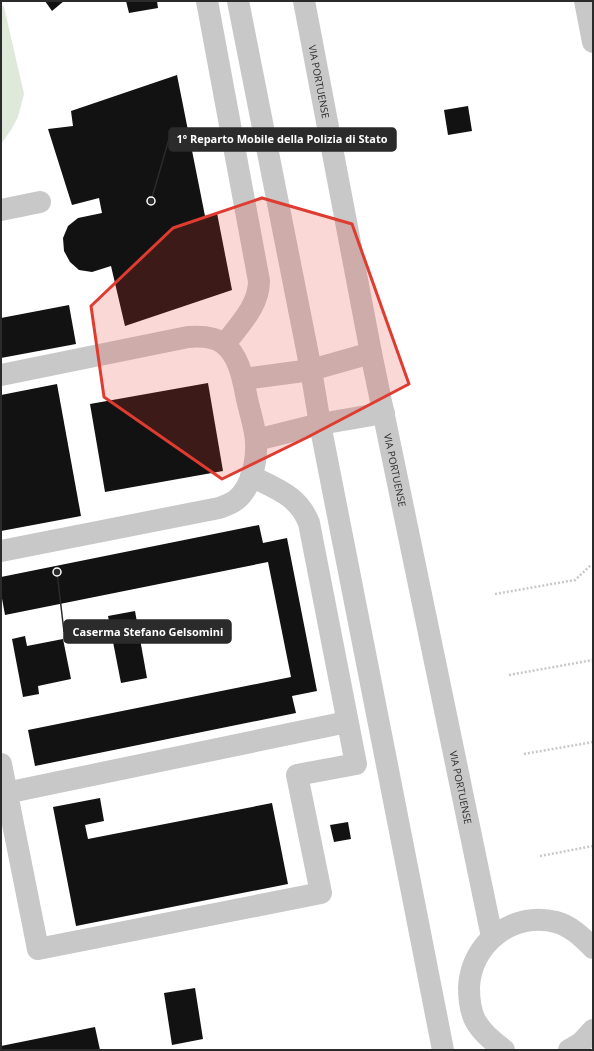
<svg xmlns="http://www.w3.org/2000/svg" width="594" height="1051" font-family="'Open Sans',sans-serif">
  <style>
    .green { fill: #dfe9d9 }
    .building { fill: #121212 }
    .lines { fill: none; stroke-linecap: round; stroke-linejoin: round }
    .path { stroke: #c8c8c8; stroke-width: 2.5; stroke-dasharray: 2 2; stroke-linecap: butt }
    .minor { stroke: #c8c8c8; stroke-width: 22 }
    .marked { fill: #df3c31; fill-opacity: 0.2; stroke: #df3c31; stroke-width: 3; stroke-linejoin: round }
    .labels { text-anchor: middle; stroke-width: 4; stroke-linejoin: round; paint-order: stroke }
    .street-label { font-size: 10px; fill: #2b2b2b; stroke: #fff }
    .leader { fill: none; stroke: #2b2b2b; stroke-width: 1.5 }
    .callout-dot { fill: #2b2b2b; stroke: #fff; stroke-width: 1.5 }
    .callout { fill: #2b2b2b; stroke: #2b2b2b; stroke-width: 1.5 }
    .callout-label { font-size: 11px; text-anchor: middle; font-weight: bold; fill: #fff }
  </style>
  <rect width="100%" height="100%" fill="#fff"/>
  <polygon class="green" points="1,4 4,7 24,94 18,117 11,130 1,144"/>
  <g class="building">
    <polygon points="45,1 64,1 52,11"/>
    <polygon points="126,1 157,1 158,8 129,13"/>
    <polygon points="177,75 205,216 217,213 232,290 125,326 111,266 92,272 79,270 70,262 64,251 63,238 68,226 78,218 102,213 99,198 72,205 48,129 73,126 71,111"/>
    <polygon points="468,106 472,131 448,135 444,110"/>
    <polygon points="69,305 76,344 1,358 1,318"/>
    <polygon points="208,383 223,471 105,492 90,404"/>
    <polygon points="57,384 81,516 1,531 1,395"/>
    <polygon points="259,525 263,543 287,538 317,691 292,696 296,713 35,766 28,730 291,677 268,562 5,615 1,593 1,577"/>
    <polygon points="135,611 147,678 121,683 108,616"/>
    <polygon points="25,636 27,646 63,639 71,679 38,686 39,694 23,697 12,639"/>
    <polygon points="100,798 104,821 85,825 88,839 272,803 288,884 76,926 53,807"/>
    <polygon points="348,822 351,839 334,842 330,825"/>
    <polygon points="195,988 203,1039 172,1045 164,993"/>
    <polygon points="95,1027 100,1050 1,1050 1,1046"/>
  </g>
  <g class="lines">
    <g class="path">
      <polyline points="495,594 575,580 591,565"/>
      <polyline points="509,675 593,660"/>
      <polyline points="524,754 593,742"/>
      <polyline points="540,856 593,846"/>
    </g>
    <g class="minor">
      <path d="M 207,1 L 259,281 C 259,306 239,325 225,344"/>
      <polyline points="238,1 311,370 320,424 443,1050"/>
      <path id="s1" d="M 304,1 L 371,353 L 492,937"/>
      <polyline points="585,1 593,42"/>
      <polyline points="1,210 40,202"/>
      <path d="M 1,375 L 188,337 C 200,336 214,336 224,344 C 240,357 243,380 247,399 C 250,413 255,427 256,441 C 257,461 252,487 236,500 C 231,504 224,506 219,508 L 1,551"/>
      <polyline points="243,379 311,370 371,353"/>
      <polyline points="256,440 320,424 384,413"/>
      <path d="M 1,764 L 38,949 L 321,893 L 297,775 L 356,764 L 309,523 C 298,495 276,489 251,476"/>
      <polyline points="1,794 347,722"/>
      <path d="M 504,1050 C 493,1041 482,1033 475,1020 C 470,1010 469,998 469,987 C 471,943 513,911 556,922 C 571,926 582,937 593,948"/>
      <polyline points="569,1050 581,1043 593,1030"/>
    </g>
  </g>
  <path class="marked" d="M 262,198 L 352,224 L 409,384 L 306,438 L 222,479 L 104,397 L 91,306 L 173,228 Z"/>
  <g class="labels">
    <g class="street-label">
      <text dy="4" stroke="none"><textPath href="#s1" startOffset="82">VIA PORTUENSE</textPath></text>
      <text dy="4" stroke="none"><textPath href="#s1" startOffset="478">VIA PORTUENSE</textPath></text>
      <text dy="4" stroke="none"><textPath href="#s1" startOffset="802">VIA PORTUENSE</textPath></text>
    </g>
  </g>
  <path class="leader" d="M151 201L169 139M57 572L64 632"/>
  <g class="callout-dot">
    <circle cx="151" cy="201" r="4"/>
    <circle cx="57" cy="572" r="4"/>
  </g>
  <g class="callout">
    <rect x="169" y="128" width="227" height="23" rx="4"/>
    <rect x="64" y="620" width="167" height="23" rx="4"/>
  </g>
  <g class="callout-label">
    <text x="282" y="143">1º Reparto Mobile della Polizia di Stato</text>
    <text x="148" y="636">Caserma Stefano Gelsomini</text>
  </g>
  <rect width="594" height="1051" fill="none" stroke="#2b2b2b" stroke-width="4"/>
</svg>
